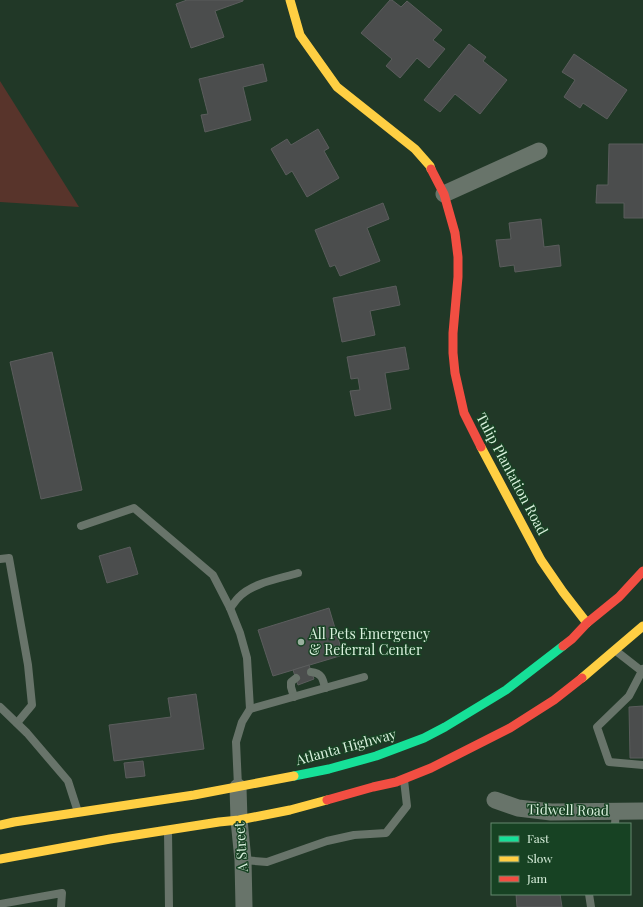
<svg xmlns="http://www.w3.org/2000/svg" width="643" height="907" font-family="'Playfair Display',serif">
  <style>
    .green { fill: #58342b }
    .building { fill: #4b4d4d; stroke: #5b5d5d }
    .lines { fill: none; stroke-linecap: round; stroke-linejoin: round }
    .lane { stroke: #68746a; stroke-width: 8 }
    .street { stroke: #68746a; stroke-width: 17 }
    .fast { stroke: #16e098; stroke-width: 9 }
    .slow { stroke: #ffcf43; stroke-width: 9 }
    .jam { stroke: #f24e42; stroke-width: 9 }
    .poi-dot { fill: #99b09e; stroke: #174223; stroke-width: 1.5 }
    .labels { text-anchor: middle; stroke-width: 3; stroke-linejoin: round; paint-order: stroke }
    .street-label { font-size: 14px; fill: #daf1de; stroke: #174223 }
    .poi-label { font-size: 14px; fill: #daf1de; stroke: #174223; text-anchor: start }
  </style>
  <rect width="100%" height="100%" fill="#213827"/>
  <polygon class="green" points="0,81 79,207 0,202"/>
  <g class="building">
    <polygon points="187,0 243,0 243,1 215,11 224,37 191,48 176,4"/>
    <polygon points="390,0 392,0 401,7 407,1 442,30 433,40 445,49 429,68 417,58 400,78 386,66 392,59 361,33"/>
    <polygon points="469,44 486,57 483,61 507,80 480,114 455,94 440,112 424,100"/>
    <polygon points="574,54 627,90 607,119 583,103 580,108 564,97 575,80 562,72"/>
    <polygon points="263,64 267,81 243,87 251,120 205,132 201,115 208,114 199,79"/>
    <polygon points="318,129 329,148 324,151 339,178 307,197 292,171 286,175 271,149 287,139 291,145"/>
    <polygon points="609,144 643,144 643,218 624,218 624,203 596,203 597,185 608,185"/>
    <polygon points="383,203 389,219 367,228 380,261 340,276 335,265 330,267 315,230"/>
    <polygon points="541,219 544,247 559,245 561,266 515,272 514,265 500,267 496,240 511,239 509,223"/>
    <polygon points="396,286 400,305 370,311 375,335 342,342 333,298"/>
    <polygon points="405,347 409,369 385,373 391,409 355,416 350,391 360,390 358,378 351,379 347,357"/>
    <polygon points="52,352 82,490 41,499 10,362"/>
    <polygon points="130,547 138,574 107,583 99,556"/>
    <polygon points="329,608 343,655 273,676 258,630"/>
    <polygon points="309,665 314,679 298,685 293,670"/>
    <polygon points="196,694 204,749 114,761 109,725 171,717 168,698"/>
    <polygon points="643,706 643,758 630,758 629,707"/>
    <polygon points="143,761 145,776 126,778 124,763"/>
    <polygon points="516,894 560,894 562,907 517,907"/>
  </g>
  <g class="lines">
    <g class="lane">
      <polyline points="81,526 134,508 213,575 230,608 240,633 247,658 250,709 242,722 236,742 238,786"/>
      <polyline points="0,559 9,558 28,665 32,705 17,723"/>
      <path d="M 230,608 C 233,605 235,601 238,598 C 252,583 278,579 298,573"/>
      <polyline points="616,651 643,672"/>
      <polyline points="643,669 629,696 597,727 609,762 643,765"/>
      <path d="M 311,672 C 322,673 323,679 325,688"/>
      <polyline points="294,697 291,687 291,682 296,678"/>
      <polyline points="0,707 27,733 68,781 78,812"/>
      <polyline points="250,709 364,677"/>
      <polyline points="615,824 616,811"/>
      <polyline points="168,831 169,907"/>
      <polyline points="243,860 267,862 327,841 354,835 386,833 407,806 404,780"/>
      <polyline points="589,894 591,907"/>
      <polyline points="0,904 62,893 61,907"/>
    </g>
    <g class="street">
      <polyline points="444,194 539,151"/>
      <polyline points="238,787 239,820 243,860 244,907"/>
      <polyline points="495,800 518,808 551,812 643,811"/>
    </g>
    <polyline class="fast" points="294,776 329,769 376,756 424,738 445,727 506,690 563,646"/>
    <g class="slow">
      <polyline points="290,0 300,35 337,87 415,149 430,166 431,169"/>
      <polyline points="481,447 541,560 563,592 587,623"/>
      <polyline points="582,678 643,626"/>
      <polyline points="0,825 14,822 194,795 294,776"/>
      <polyline points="0,859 110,839 219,822 239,820 290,810 327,800"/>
    </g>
    <g class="jam">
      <polyline points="431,169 444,194 455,233 458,257 458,277 453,333 453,353 455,373 464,413 481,447"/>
      <polyline points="563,646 572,639 587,623 619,597 643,571"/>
      <polyline points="327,800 373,787 396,782 431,768 510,728 554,700 582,678"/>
    </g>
  </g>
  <circle class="poi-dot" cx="301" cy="642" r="4"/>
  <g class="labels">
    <g class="street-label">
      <text transform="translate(512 474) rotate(62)" y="5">Tulip Plantation Road</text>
      <text transform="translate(346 747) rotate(-15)" y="5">Atlanta Highway</text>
      <text transform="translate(568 810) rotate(1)" y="5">Tidwell Road</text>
      <text transform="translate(241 847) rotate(-94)" y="5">A Street</text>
    </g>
    <g class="poi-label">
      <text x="309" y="639">All Pets Emergency<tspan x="309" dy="16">&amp; Referral Center</tspan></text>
    </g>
  </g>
  <rect x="491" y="823" width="140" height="72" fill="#174223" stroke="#65886e"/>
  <rect x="499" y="836" width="20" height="6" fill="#16e098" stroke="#65886e"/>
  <text x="527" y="843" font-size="12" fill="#daf1de">Fast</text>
  <rect x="499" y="856" width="20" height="6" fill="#ffcf43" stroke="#65886e"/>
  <text x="527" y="863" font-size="12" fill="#daf1de">Slow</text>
  <rect x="499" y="876" width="20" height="6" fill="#f24e42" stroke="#65886e"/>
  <text x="527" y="883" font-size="12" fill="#daf1de">Jam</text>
</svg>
